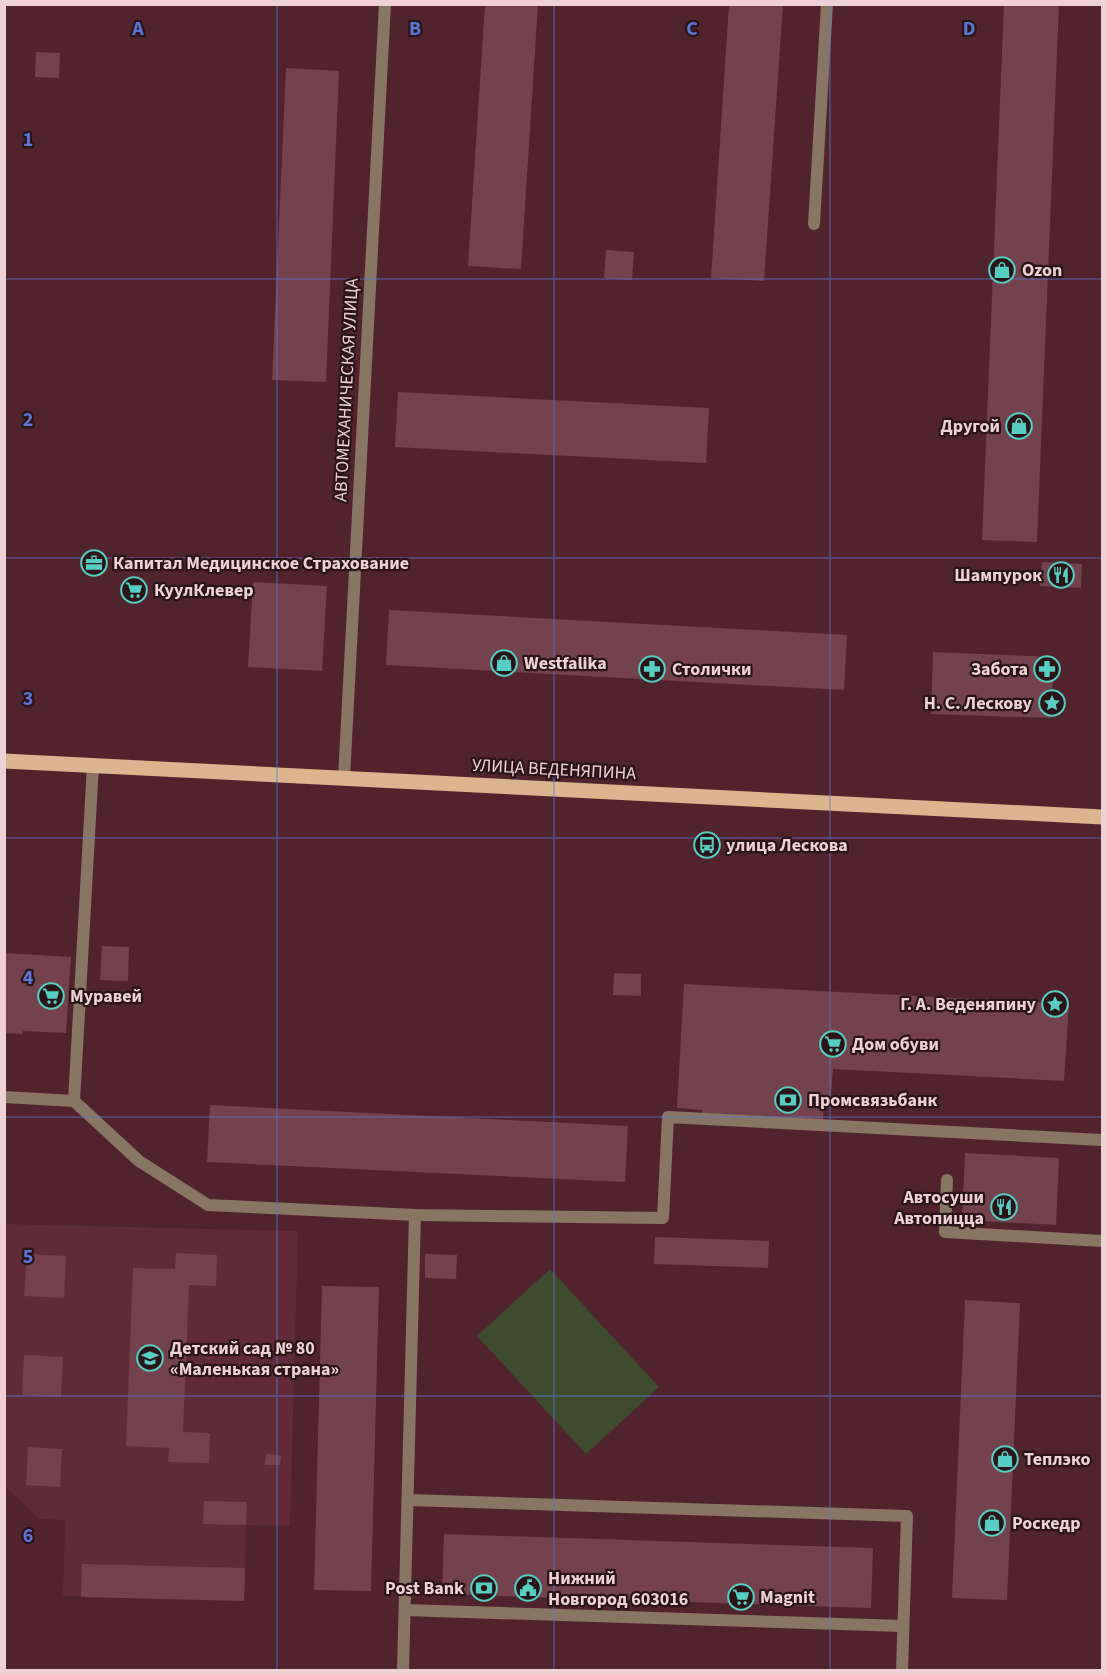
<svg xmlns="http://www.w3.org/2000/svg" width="1107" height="1675" font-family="'Source Sans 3',sans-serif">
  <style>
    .built { fill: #602a37 }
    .green { fill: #3e4c2d }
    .building { fill: #74424c }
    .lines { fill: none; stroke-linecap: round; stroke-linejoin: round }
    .lane { stroke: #887562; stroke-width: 12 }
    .street { stroke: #887562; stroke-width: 12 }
    .primary { stroke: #dbb58d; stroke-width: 15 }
    .grid { fill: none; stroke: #5c75d7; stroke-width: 1.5; stroke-opacity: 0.55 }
    .labels { text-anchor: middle; stroke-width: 4.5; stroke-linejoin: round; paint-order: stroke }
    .poi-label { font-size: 18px; font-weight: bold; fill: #efd1d5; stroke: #291418; text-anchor: start }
    .street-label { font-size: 18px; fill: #efd1d5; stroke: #291418 }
    .grid-label { font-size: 20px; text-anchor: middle; font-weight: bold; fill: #5c75d7; stroke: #291418; stroke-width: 4.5; stroke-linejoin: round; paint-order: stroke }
  </style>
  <rect width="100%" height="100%" fill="#51232d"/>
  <polygon class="built" points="4,1224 298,1231 290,1526 246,1525 244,1601 63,1596 65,1520 39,1519 5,1486"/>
  <polygon class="green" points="550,1269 659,1387 586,1454 477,1336"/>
  <g class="building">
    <polygon points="485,4 538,4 521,269 468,266"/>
    <polygon points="729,4 783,4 764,281 711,278"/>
    <polygon points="1004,4 1059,4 1037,542 982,540"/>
    <polygon points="36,52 60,53 59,78 35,77"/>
    <polygon points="286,68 339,71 326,382 272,380"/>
    <polygon points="606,250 634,252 632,280 604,278"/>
    <polygon points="398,392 709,408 706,463 395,447"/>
    <polygon points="1042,562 1082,564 1081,588 1040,586"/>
    <polygon points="253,582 327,586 322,671 248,667"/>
    <polygon points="389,610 847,635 844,690 386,665"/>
    <polygon points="933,652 1054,657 1051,718 931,714"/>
    <polygon points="102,946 129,947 128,981 100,980"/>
    <polygon points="4,953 71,957 66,1033 23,1031 23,1034 4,1033"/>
    <polygon points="614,973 641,974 641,996 613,995"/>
    <polygon points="684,984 1069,1004 1064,1081 833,1069 831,1096 824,1096 823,1120 702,1113 702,1110 677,1108"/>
    <polygon points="210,1105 628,1126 625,1182 207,1162"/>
    <polygon points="965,1153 1059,1158 1056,1225 962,1220"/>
    <polygon points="655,1237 769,1241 768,1268 654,1264"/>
    <polygon points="176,1253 217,1255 216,1286 189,1285 183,1432 210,1433 209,1463 168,1462 169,1448 126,1446 133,1268 175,1269"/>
    <polygon points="27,1254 66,1256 64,1298 24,1296"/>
    <polygon points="425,1254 457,1255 456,1279 425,1278"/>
    <polygon points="322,1286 379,1287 371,1591 314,1590"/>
    <polygon points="965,1300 1020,1303 1007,1600 952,1598"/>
    <polygon points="24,1355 63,1357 61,1397 22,1395"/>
    <polygon points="28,1447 62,1449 60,1487 26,1485"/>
    <polygon points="266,1454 281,1455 280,1465 265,1465"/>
    <polygon points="204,1501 247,1502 246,1525 203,1524"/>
    <polygon points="444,1534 873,1548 871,1608 442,1594"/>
    <polygon points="82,1564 245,1568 244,1601 81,1597"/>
  </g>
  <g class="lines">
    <g class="lane">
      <polyline points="814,224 827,4"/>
      <polyline points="4,1097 74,1101 139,1161 208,1205 415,1215 663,1218 668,1117 1102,1140"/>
      <polyline points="74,1101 93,765"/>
      <polyline points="947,1180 945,1232 1102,1241"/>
      <polyline points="408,1500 907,1516 902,1670"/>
      <polyline points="405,1610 903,1626"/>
      <polyline points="403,1670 415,1215"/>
    </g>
    <polyline class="street" points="344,778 385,4"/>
    <polyline class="primary" points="4,761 1102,817"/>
  </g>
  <path class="grid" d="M 277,4 L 277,1670M 554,4 L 554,1670M 830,4 L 830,1670M 4,279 L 1102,279M 4,558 L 1102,558M 4,838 L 1102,838M 4,1117 L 1102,1117M 4,1396 L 1102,1396"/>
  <defs>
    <g id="shop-ring" transform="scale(1.35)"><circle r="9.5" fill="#291418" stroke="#56cec4" stroke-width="1.5"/><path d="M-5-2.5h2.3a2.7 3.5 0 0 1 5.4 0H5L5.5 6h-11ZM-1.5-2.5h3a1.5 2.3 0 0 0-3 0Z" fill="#56cec4"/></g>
    <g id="office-ring" transform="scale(1.35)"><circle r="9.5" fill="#291418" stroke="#56cec4" stroke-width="1.5"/><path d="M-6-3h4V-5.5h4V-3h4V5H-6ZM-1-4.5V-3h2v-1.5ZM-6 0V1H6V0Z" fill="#56cec4"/></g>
    <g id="restaurant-ring" transform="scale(1.35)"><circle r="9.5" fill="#291418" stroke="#56cec4" stroke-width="1.5"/><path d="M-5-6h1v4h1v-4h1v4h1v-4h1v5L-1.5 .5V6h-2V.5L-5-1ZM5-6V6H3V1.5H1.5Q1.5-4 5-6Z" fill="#56cec4"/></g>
    <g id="supermarket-ring" transform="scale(1.35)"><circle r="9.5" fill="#291418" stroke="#56cec4" stroke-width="1.5"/><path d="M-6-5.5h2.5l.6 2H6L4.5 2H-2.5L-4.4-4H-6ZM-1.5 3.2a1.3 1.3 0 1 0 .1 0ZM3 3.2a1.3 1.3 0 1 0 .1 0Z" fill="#56cec4"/></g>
    <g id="pharmacy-ring" transform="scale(1.35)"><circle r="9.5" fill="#291418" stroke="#56cec4" stroke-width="1.5"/><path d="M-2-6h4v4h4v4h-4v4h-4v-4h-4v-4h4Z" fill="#56cec4"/></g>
    <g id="sight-ring" transform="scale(1.35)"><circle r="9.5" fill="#291418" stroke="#56cec4" stroke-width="1.5"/><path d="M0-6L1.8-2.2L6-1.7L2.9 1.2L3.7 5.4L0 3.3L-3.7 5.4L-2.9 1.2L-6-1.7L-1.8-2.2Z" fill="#56cec4"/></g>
    <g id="bus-ring" transform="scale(1.35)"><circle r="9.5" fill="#291418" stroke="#56cec4" stroke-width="1.5"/><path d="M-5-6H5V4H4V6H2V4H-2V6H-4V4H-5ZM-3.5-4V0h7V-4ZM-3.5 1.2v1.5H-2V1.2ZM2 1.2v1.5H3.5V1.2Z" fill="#56cec4"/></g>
    <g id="bank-ring" transform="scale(1.35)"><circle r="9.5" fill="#291418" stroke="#56cec4" stroke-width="1.5"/><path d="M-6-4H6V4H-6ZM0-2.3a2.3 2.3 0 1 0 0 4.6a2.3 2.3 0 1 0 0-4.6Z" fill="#56cec4"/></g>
    <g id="school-ring" transform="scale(1.35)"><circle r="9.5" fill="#291418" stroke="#56cec4" stroke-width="1.5"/><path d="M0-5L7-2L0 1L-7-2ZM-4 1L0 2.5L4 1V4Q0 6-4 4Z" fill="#56cec4"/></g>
    <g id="civic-ring" transform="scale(1.35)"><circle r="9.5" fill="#291418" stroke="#56cec4" stroke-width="1.5"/><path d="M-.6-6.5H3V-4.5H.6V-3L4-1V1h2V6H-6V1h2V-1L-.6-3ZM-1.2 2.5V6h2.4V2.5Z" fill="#56cec4"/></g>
  </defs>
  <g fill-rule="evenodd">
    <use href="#shop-ring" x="1002" y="270"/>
    <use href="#shop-ring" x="1019" y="426"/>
    <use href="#office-ring" x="94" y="563"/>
    <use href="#restaurant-ring" x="1061" y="575"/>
    <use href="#supermarket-ring" x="134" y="590"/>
    <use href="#shop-ring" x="504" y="663"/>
    <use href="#pharmacy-ring" x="652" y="669"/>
    <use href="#pharmacy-ring" x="1047" y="669"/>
    <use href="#sight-ring" x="1052" y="703"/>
    <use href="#bus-ring" x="707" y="845"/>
    <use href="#supermarket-ring" x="51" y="996"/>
    <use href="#sight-ring" x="1055" y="1004"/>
    <use href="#supermarket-ring" x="833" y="1044"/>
    <use href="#bank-ring" x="788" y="1100"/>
    <use href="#restaurant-ring" x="1004" y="1207"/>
    <use href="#school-ring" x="150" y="1358"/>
    <use href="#shop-ring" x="1005" y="1459"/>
    <use href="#shop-ring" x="992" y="1523"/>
    <use href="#bank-ring" x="484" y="1588"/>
    <use href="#civic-ring" x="528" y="1588"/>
    <use href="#supermarket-ring" x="741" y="1597"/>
  </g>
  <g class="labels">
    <g class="poi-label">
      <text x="1022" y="276">Ozon</text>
      <text x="1000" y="432" text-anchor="end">Другой</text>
      <text x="113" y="569">Капитал Медицинское Страхование</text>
      <text x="1042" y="581" text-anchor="end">Шампурок</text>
      <text x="154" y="596">КуулКлевер</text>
      <text x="524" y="669">Westfalika</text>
      <text x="672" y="675">Столички</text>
      <text x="1028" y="675" text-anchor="end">Забота</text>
      <text x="1032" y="709" text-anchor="end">Н. С. Лескову</text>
      <text x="726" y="851">улица Лескова</text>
      <text x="70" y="1002">Муравей</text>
      <text x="1036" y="1010" text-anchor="end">Г. А. Веденяпину</text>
      <text x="852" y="1050">Дом обуви</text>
      <text x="808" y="1106">Промсвязьбанк</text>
      <text x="984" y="1203" text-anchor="end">Автосуши<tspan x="984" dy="21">Автопицца</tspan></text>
      <text x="170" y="1354">Детский сад № 80<tspan x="170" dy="21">«Маленькая страна»</tspan></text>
      <text x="1024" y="1465">Теплэко</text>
      <text x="1012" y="1529">Роскедр</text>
      <text x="548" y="1584">Нижний<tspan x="548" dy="21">Новгород 603016</tspan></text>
      <text x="464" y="1594" text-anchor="end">Post Bank</text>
      <text x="760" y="1603">Magnit</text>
    </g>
    <g class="street-label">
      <text transform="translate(346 390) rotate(-87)" y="6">АВТОМЕХАНИЧЕСКАЯ УЛИЦА</text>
      <text transform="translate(554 769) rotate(3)" y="6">УЛИЦА ВЕДЕНЯПИНА</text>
    </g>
  </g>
  <g class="grid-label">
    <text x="138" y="35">A</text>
    <text x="415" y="35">B</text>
    <text x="692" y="35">C</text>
    <text x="969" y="35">D</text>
    <text x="28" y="146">1</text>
    <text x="28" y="426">2</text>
    <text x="28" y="705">3</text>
    <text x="28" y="984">4</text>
    <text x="28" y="1263">5</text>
    <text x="28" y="1542">6</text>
  </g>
  <rect width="1107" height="1675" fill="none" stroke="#efd1d5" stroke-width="12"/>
</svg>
